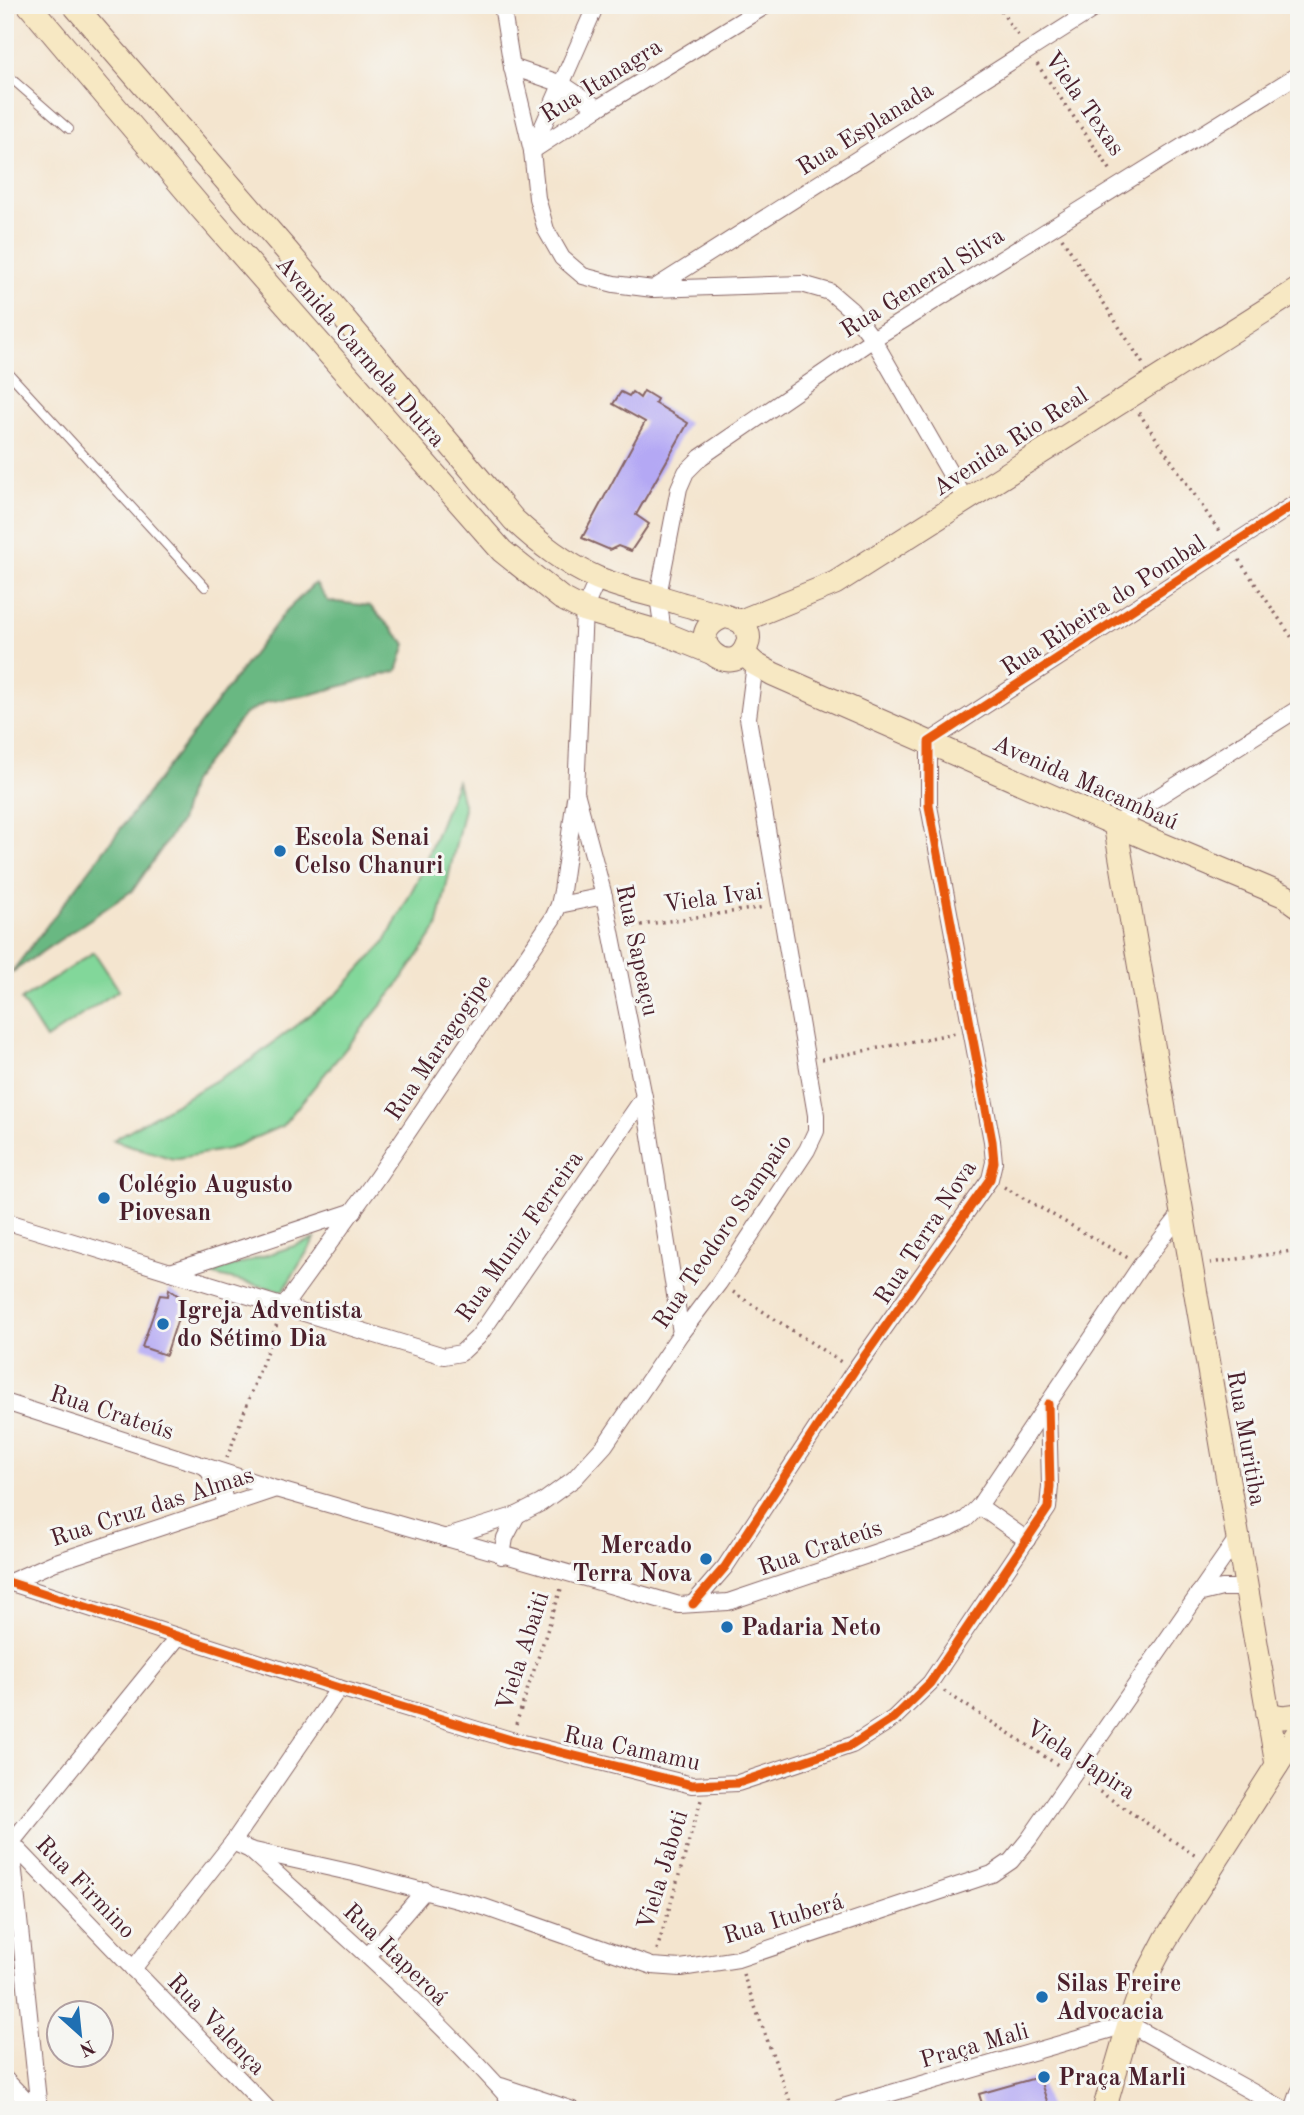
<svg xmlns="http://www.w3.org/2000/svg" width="1304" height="2115" font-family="'Old Standard TT',serif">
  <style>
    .green { fill: #82d79a; stroke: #667b62; stroke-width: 2 }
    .forest { fill: #69b882; stroke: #5a6c56; stroke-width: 2 }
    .building { fill: #b4a8f4 }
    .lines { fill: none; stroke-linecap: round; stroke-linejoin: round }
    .lane-casing { stroke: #866464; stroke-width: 10 }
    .street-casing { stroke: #866464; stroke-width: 18 }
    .secondary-casing { stroke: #866464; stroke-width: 25 }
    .path { stroke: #866464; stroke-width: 3.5; stroke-dasharray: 2 5; stroke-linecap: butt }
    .lane { stroke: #fff; stroke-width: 8 }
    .street { stroke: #fff; stroke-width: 16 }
    .secondary { stroke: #f7e8c3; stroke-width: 23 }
    .cycleway-casing { stroke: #f6f6f2; stroke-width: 13 }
    .cycleway { stroke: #e8590c; stroke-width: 9 }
    .poi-dot { fill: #1f6fb2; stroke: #f6f6f2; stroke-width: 2.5 }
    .labels { text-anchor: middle; stroke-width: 6; stroke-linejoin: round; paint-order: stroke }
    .street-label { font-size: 24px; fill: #4a1f2b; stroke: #f6f6f2 }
    .poi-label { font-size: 24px; font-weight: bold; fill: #4a1f2b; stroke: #f6f6f2; text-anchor: start }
  </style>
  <rect width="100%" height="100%" fill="#f6f6f2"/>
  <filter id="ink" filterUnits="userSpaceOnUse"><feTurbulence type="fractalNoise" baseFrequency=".0143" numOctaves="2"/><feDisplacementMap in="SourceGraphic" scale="14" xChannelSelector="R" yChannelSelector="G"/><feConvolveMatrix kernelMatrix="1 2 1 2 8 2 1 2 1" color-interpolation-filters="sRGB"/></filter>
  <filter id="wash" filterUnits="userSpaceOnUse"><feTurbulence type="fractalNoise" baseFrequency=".00686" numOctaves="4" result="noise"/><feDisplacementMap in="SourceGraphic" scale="28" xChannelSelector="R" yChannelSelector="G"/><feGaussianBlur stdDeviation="1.57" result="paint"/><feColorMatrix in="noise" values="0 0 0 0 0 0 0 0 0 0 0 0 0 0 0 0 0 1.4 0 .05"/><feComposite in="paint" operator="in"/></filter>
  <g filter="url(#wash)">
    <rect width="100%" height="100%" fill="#f4e5cf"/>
    <g class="green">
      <polygon points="457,781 464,808 437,928 398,985 282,1126 229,1149 173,1159 113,1140 251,1060 338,993 385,942 420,875"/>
      <polygon points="94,952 119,990 46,1039 21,1000"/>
      <polygon points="315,1239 283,1291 209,1274"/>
    </g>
    <polygon class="forest" points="315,583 328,601 370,606 406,644 397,671 313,694 267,702 245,714 191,782 180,822 133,890 11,973 286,611"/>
    <g id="blocks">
      <g class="building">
        <polygon points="644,391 657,399 655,403 688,423 636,515 649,524 631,551 618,546 610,550 582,538 645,422 613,404 621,392 629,396 632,392 640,398"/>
        <polygon points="169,1289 184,1300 166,1355 142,1347 160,1295 168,1296"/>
        <polygon points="1039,2077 1050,2110 984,2110 979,2094"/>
      </g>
    </g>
  </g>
  <g filter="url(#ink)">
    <use href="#blocks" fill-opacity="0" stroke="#866464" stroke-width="2"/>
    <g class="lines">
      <g class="lane-casing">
        <g id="lane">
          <polyline points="5,73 69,129"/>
          <polyline points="5,369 205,587"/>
        </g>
      </g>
      <g class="street-casing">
        <g id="street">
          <polyline points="502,5 512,67 532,151 537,198 546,230 562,258 583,276 614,284 653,289 802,284 830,292 851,310 873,339 966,501"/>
          <polyline points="512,67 562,84 598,108"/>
          <polyline points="532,151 598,108 767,5"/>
          <polyline points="532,151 596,5"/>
          <polyline points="653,289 1100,5"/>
          <polyline points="598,578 584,610 576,792 604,896 644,1097 681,1333"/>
          <polyline points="663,633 658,596 679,488 686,472 701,457 873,339 1299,74"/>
          <polyline points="1115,824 1299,708"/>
          <polyline points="559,905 604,896"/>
          <polyline points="5,1221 444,1356 461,1353 478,1337 644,1097"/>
          <polyline points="170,1272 354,1211"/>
          <polyline points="284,1306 376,1179 553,918 559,905 562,891 575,798"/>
          <polyline points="5,1402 276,1489 679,1605 728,1602 951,1527 966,1519 979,1506 1141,1265 1181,1214"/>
          <polyline points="205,1466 222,1490 226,1505"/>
          <polyline points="979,1506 1027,1540"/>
          <polyline points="444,1538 517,1515 541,1503 574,1479 605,1445 681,1333 719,1283 807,1150 816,1131 816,1115 748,718 755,664"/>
          <polyline points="502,1556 505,1538 517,1515"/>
          <polyline points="8,1582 339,1688 511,1740 692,1785 738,1783 852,1745 894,1718 930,1683 1048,1508 1050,1486 1048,1404"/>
          <polyline points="5,1584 53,1563 276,1489"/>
          <polyline points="1198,1594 1222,1588 1247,1588"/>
          <polyline points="693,1604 725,1567 854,1371 990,1179 994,1162 992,1141 929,806 929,742 1299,501"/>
          <polyline points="10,1841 269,2110"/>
          <path d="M 233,1842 L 250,1850 C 342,1933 438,2016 519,2110"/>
          <polyline points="250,1850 358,1874 484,1907 652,1966 681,1968 738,1959 992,1874 1011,1861 1029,1839 1238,1537"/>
          <polyline points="368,1956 425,1890"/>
          <polyline points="133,1969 233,1842 339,1688"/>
          <polyline points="5,2079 35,2110"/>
          <polyline points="501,2086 573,2110"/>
          <polyline points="39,2110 11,1843 178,1637"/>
          <polyline points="833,2110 1129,2024 1285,2110"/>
          <polyline points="1293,2110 1299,2092"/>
        </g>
      </g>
      <g class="secondary-casing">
        <g id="secondary">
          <polyline points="29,5 200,207 502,551 561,598 584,610 663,633 710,652"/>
          <path d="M 74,5 L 287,251 L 514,520 C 539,543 565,564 597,578 C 623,589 652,594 679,603 C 691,607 739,618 744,625 C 748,631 750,638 747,645 C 734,684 676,637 723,617"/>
          <polyline points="741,621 835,583 1299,289"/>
          <polyline points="743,653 755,664 773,674 1149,839 1285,896 1299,906"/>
          <polyline points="1115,824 1277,1765"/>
          <polyline points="1268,1714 1283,1717 1299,1715"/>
          <polyline points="1104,2110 1129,2024 1146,1977 1166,1939 1299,1731"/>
        </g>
      </g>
      <g class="path">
        <polyline points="997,5 1019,37"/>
        <polyline points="1037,64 1112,172"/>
        <polyline points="1062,238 1143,364"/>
        <polyline points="1139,413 1221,534"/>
        <polyline points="1239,560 1299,648"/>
        <polyline points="627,927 765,907"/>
        <polyline points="822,1059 956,1033"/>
        <polyline points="1004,1187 1128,1258"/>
        <polyline points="1210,1263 1299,1250"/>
        <polyline points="733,1292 841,1362"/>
        <polyline points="227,1458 278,1321"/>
        <polyline points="944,1691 1061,1767"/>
        <polyline points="516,1724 561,1589"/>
        <polyline points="1088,1784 1196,1856"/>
        <polyline points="657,1950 701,1800"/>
        <polyline points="743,1974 793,2110"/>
      </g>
      <use href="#lane" class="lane"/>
      <use href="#street" class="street"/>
      <use href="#secondary" class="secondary"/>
      <g class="cycleway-casing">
        <g id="cycleway">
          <polyline points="8,1582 339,1688 511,1740 692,1785 738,1783 852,1745 894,1718 930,1683 1048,1508 1050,1486 1048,1404"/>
          <polyline points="693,1604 725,1567 854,1371 990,1179 994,1162 992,1141 929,806 929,742 1299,501"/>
        </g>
      </g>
      <use href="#cycleway" class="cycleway"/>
    </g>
  </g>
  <g class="poi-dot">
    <circle cx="280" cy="851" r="7"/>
    <circle cx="104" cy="1198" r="7"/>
    <circle cx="163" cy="1324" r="7"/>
    <circle cx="706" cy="1559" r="7"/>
    <circle cx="727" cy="1627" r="7"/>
    <circle cx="1042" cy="1997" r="7"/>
    <circle cx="1044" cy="2077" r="7"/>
  </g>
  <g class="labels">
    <g class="street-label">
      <text transform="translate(601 80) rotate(-32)" y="8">Rua Itanagra</text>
      <text transform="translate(1085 103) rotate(55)" y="8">Viela Texas</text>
      <text transform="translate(865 128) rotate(-32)" y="8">Rua Esplanada</text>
      <text transform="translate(922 282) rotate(-32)" y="8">Rua General Silva</text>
      <text transform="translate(361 351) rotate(49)" y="8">Avenida Carmela Dutra</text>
      <text transform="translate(1010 441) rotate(-33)" y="8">Avenida Rio Real</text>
      <text transform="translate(1103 605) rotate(-33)" y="8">Rua Ribeira do Pombal</text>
      <text transform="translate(1086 782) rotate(24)" y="8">Avenida Macambaú</text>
      <text transform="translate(713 897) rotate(-8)" y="8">Viela Ivai</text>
      <text transform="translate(638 950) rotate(78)" y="8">Rua Sapeaçu</text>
      <text transform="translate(438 1047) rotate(-56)" y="8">Rua Maragogipe</text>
      <text transform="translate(722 1231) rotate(-56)" y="8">Rua Teodoro Sampaio</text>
      <text transform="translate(925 1232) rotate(-57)" y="8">Rua Terra Nova</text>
      <text transform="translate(519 1236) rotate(-55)" y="8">Rua Muniz Ferreira</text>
      <text transform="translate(112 1412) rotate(18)" y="8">Rua Crateús</text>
      <text transform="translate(1247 1438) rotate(80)" y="8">Rua Muritiba</text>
      <text transform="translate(152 1506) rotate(-18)" y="8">Rua Cruz das Almas</text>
      <text transform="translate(820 1547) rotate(-19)" y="8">Rua Crateús</text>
      <text transform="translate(522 1651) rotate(-72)" y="8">Viela Abaiti</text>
      <text transform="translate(632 1748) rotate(12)" y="8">Rua Camamu</text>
      <text transform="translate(1081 1759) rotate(33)" y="8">Viela Japira</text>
      <text transform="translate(662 1870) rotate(-73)" y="8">Viela Jaboti</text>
      <text transform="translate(86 1887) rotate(46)" y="8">Rua Firmino</text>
      <text transform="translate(783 1918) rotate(-17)" y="8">Rua Ituberá</text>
      <text transform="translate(396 1954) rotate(44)" y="8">Rua Itaperoá</text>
      <text transform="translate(217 2024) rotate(46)" y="8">Rua Valença</text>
      <text transform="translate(974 2045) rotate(-16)" y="8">Praça Mali</text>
    </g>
    <g class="poi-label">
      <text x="294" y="845">Escola Senai<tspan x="294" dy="28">Celso Chanuri</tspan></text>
      <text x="118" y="1192">Colégio Augusto<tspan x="118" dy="28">Piovesan</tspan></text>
      <text x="177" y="1318">Igreja Adventista<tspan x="177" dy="28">do Sétimo Dia</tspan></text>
      <text x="692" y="1553" text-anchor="end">Mercado<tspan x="692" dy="28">Terra Nova</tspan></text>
      <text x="741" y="1635">Padaria Neto</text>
      <text x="1056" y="1991">Silas Freire<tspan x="1056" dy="28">Advocacia</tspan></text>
      <text x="1058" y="2085">Praça Marli</text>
    </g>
  </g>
  <rect width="1304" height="2115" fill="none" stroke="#f6f6f2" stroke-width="28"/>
  <g transform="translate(80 2034) rotate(153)"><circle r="33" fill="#f6f6f2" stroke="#b1a0a2" stroke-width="2"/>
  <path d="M0-5L12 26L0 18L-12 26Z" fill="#1f6fb2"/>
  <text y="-10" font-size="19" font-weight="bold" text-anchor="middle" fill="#4a1f2b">N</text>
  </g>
</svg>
